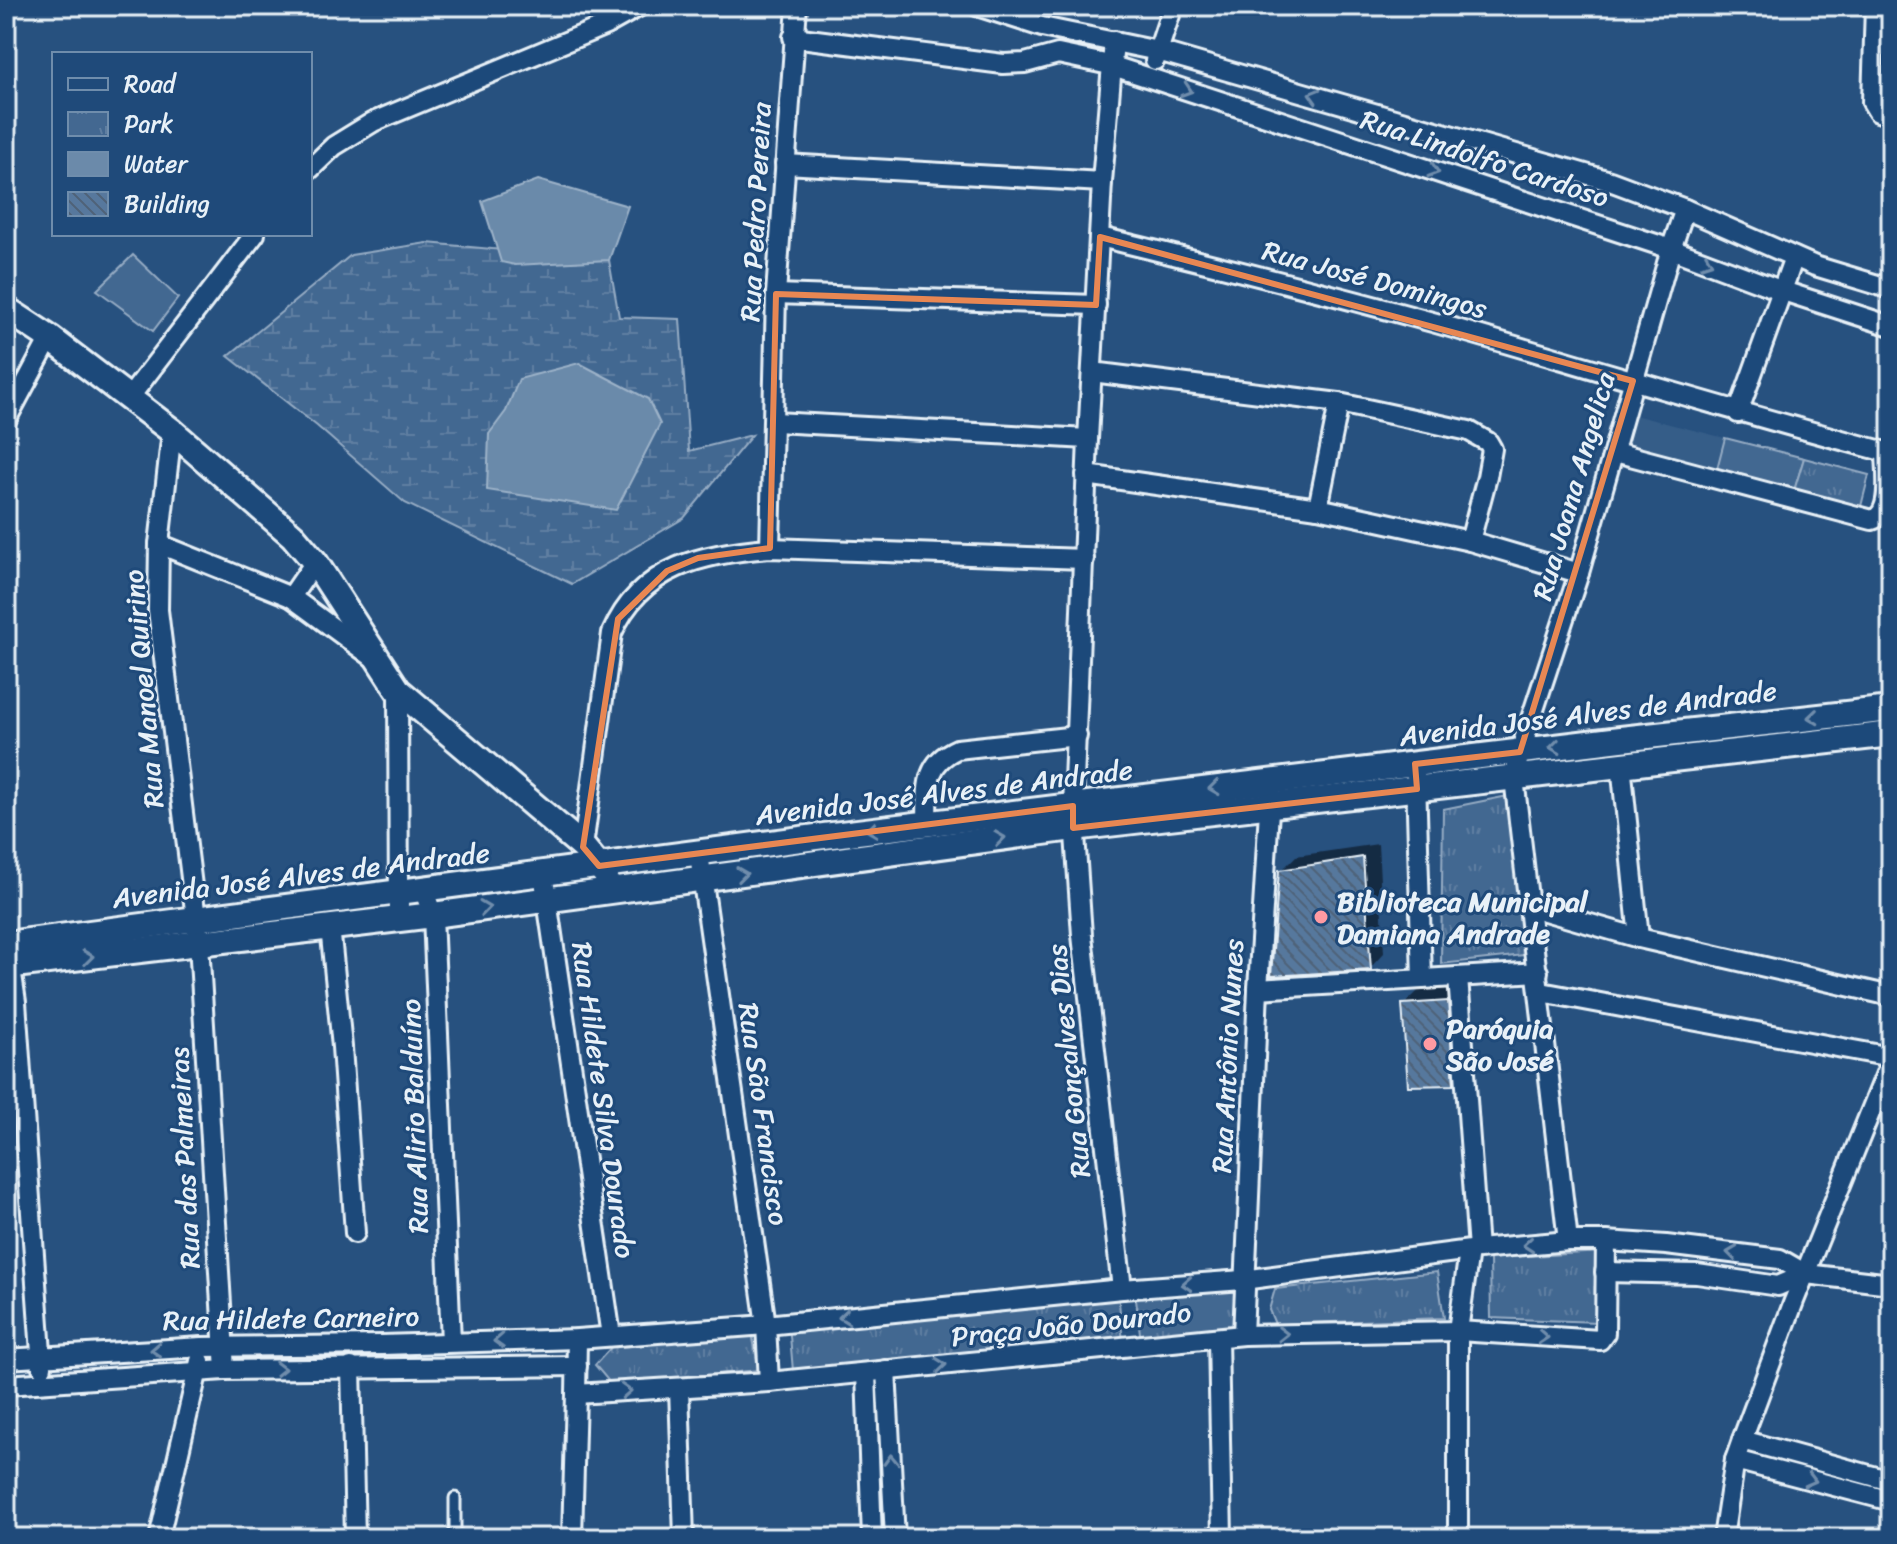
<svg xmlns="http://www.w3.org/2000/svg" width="1897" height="1544" font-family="Sriracha,sans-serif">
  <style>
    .built { fill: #355d88 }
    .grass { fill: #436891; stroke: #96acc4; stroke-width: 2 }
    .wetland { fill: url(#wetland-marsh); stroke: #96acc4; stroke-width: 2 }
    .park { fill: url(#park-tufts); stroke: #96acc4; stroke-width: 2 }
    .water { fill: #6b8aaa; stroke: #9db3c9; stroke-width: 2 }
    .shadow { fill: #0007 }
    .building { fill: url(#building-back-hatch); stroke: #e8f1f8; stroke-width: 2 }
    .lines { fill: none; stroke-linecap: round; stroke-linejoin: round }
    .lane-casing { stroke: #e8f1f8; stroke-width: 15 }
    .street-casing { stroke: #e8f1f8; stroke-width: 24 }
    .secondary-casing { stroke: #e8f1f8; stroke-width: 30 }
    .lane { stroke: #1f4a7a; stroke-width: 9 }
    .street { stroke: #1f4a7a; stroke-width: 18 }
    .secondary { stroke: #1f4a7a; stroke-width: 24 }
    .oneway { stroke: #6f8dac }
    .marked { fill: none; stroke: #e88753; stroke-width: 6; stroke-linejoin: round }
    .poi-dot { fill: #ff9aa2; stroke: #1f4a7a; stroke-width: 3 }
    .labels { text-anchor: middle; stroke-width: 6; stroke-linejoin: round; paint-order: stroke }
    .street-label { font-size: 28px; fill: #e8f1f8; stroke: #1f4a7a }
    .poi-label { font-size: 28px; font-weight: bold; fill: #e8f1f8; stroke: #1f4a7a; text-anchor: start }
  </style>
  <defs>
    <pattern id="wetland-marsh" width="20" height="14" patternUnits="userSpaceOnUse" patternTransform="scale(2)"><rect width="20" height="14" fill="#436891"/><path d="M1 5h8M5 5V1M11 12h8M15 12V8" fill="none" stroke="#5e7ea1"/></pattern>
    <pattern id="park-tufts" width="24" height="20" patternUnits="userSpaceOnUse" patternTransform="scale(2)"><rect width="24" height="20" fill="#436891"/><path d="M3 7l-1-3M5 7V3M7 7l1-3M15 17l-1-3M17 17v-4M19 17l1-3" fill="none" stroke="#5e7ea1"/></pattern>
    <pattern id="building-back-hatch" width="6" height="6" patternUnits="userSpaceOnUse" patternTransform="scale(2)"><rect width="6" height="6" fill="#57789d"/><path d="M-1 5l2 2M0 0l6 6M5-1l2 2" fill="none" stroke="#4f6278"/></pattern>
  </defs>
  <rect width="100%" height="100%" fill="#27517f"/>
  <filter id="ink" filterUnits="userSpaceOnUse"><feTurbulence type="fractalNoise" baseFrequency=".0125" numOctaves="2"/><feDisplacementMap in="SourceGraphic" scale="16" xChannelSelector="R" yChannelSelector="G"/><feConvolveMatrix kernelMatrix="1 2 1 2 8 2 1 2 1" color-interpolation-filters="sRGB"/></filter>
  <g filter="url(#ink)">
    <polygon class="built" points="1630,414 1804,458 1790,504 1619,460"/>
    <g class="grass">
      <polygon points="133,255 178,298 153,331 97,290"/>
      <polygon points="1725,438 1804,458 1790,504 1713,484"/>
    </g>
    <polygon class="wetland" points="427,243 609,260 619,317 680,319 689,451 752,435 684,518 572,584 405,503 317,426 228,356 351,255"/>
    <g class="park">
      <polygon points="1804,458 1869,475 1857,522 1790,504"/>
      <polygon points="1518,794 1533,954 1441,964 1443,809"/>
      <polygon points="1604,1252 1598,1322 1491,1318 1490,1258"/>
      <polygon points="1437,1272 1444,1318 1275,1324 1269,1310 1275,1289"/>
      <polygon points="1253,1277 1252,1333 1141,1342 1135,1291"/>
      <polygon points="1118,1292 1123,1342 793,1371 789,1324"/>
      <polygon points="751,1328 759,1370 611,1384 595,1365 615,1343"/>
    </g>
    <g class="water">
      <polygon points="538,180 628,206 609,260 515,265 501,262 482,201"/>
      <polygon points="579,363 648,399 660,424 616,510 487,490 489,434 506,411 519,379"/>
    </g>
    <g class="shadow">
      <polygon points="1378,844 1384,953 1370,968 1281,871 1296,856"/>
      <polygon points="1462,987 1468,1068 1453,1083 1404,1005 1419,990"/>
    </g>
    <g class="building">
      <polygon points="1363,857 1371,970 1271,976 1279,870"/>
      <polygon points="1448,1001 1454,1085 1408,1086 1402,1004"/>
    </g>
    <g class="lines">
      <g class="lane-casing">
        <polyline id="lane" points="455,1498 455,1538"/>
      </g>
      <g class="street-casing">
        <g id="street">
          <polyline points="977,6 1042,27 1158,51 1610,181 1685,209 1815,266 1891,289"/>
          <polyline points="1875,6 1872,102 1878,112 1891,116"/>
          <polyline points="793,37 1003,64 1025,63 1058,54 1110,65 1671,249 1780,290 1891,326"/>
          <polyline points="1114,41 1102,182 1088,439 1073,806 1082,935 1122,1289"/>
          <polyline points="1155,60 1173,6"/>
          <polyline points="785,164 1102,182"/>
          <polyline points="310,169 334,146 373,122 606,25 640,6"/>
          <path d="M 1100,237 C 1212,264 1324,292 1436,323 C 1586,366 1735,412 1886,452 L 1891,452"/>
          <polyline points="776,294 1096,305"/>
          <polyline points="1092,372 1339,403"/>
          <polyline points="129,398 255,234"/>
          <polyline points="1738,413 1794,257"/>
          <polyline points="6,420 50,338"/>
          <polyline points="775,422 1088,439"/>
          <polyline points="172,431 159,544 158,610 199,943 225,1370"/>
          <path d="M 1615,452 L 1872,520 C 1894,513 1886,471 1886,452"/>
          <polyline points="1086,475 1318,508 1470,541 1579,573"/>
          <polyline points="1318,508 1339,403 1469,431 1488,442 1492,449 1487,477 1470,541"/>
          <polyline points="159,544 291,597 374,658"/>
          <polyline points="770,548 776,294 797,6"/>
          <polyline points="291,597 315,562"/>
          <polyline points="398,690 399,917"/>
          <polyline points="1621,764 1639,938"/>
          <polyline points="1416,779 1422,979"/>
          <path d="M 927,823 C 928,790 923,764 957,749 L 1077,736"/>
          <path d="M 583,847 L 612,633 C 641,566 704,553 770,548 L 1084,559"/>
          <polyline points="699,854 766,1325 769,1382"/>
          <polyline points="543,873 611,1336"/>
          <polyline points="423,889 433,915 451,1342"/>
          <polyline points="1531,907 1639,938 1891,996"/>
          <polyline points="330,926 342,1047 355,1233"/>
          <polyline points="9,954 16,1002 42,1367"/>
          <polyline points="1458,977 1478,1249"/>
          <polyline points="1258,989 1538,972"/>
          <polyline points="1541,992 1891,1057"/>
          <polyline points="1568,1241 1514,778 1520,752 1579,573 1671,249 1685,209"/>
          <polyline points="1605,1272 1697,1274 1778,1286 1806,1274"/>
          <polyline points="1243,1335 1258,989 1270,794"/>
          <polyline points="1218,1338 1222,1538"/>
          <polyline points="577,1339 576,1394 769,1382 1243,1335 1458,1331 1600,1340 1605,1333 1606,1241"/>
          <polyline points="6,1359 202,1347 382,1345 577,1339 766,1325 1122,1289 1243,1280 1478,1249 1568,1241 1606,1241 1666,1245 1780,1259 1806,1274 1891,1284"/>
          <polyline points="351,1367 355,1538"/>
          <polyline points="886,1370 895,1538"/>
          <polyline points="866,1373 872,1538"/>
          <polyline points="6,1385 225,1370 577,1366"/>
          <polyline points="679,1388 684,1538"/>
          <polyline points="1742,1440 1891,1481"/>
          <polyline points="1735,1460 1891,1501"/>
          <polyline points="159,1538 200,1361"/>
          <polyline points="572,1538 576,1394"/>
          <polyline points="1458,1538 1458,1331 1469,1251"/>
          <polyline points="1723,1538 1735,1460 1742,1440 1794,1301 1891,1061"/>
        </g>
      </g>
      <g class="secondary-casing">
        <g id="secondary">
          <polyline points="6,309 50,338 172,431 293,536 315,562 398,690 583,847 606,875"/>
          <polyline points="6,944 816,837 1621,739 1891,709"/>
          <polyline points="6,966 433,915 1073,828 1891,734"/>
        </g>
      </g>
      <use href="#lane" class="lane"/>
      <use href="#street" class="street"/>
      <use href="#secondary" class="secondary"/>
    </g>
    <defs><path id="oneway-chevron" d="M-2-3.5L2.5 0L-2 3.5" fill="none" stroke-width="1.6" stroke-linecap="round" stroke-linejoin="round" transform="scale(2)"/></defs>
    <g class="oneway">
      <use href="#oneway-chevron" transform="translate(1187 90) rotate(18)"/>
      <use href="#oneway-chevron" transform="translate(1314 95) rotate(-164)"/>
      <use href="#oneway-chevron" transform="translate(1434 171) rotate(18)"/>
      <use href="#oneway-chevron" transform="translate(1707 262) rotate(21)"/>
      <use href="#oneway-chevron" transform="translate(1813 717) rotate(174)"/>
      <use href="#oneway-chevron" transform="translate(1555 747) rotate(173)"/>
      <use href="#oneway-chevron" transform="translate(1214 788) rotate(173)"/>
      <use href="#oneway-chevron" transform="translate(872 830) rotate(173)"/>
      <use href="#oneway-chevron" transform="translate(1000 838) rotate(-8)"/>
      <use href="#oneway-chevron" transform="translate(742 874) rotate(-8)"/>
      <use href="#oneway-chevron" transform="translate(485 908) rotate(-8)"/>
      <use href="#oneway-chevron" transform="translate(88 957) rotate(-7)"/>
      <use href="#oneway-chevron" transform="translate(1528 1245) rotate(175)"/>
      <use href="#oneway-chevron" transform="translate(1732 1253) rotate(-173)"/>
      <use href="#oneway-chevron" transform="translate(1187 1284) rotate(176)"/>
      <use href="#oneway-chevron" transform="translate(844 1317) rotate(174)"/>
      <use href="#oneway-chevron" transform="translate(1283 1334) rotate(-1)"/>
      <use href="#oneway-chevron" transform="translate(1543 1337) rotate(4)"/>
      <use href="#oneway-chevron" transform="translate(499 1341) rotate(178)"/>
      <use href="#oneway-chevron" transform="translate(156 1350) rotate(177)"/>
      <use href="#oneway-chevron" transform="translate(941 1365) rotate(-6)"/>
      <use href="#oneway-chevron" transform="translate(280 1369) rotate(-1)"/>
      <use href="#oneway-chevron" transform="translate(626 1391) rotate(-3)"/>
      <use href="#oneway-chevron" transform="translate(891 1460) rotate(-92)"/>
      <use href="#oneway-chevron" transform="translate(1811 1480) rotate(15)"/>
    </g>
  </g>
  <path class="marked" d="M 1100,237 L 1633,381 L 1520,752 L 1415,764 L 1417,789 L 1073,828 L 1073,806 L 599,866 L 583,847 L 618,619 L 667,571 L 698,558 L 770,548 L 776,294 L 1096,305 Z"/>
  <g class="poi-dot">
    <circle cx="1321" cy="917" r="8"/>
    <circle cx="1430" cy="1044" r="8"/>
  </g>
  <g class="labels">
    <g class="street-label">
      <text transform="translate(1485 158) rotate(18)" y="10">Rua Lindolfo Cardoso</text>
      <text transform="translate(755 212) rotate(-87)" y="10">Rua Pedro Pereira</text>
      <text transform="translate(1375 279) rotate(15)" y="10">Rua José Domingos</text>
      <text transform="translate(1573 486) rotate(-74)" y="10">Rua Joana Angelica</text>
      <text transform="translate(143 689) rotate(-95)" y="10">Rua Manoel Quirino</text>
      <text transform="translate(1588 713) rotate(-7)" y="10">Avenida José Alves de Andrade</text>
      <text transform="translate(944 792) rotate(-7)" y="10">Avenida José Alves de Andrade</text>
      <text transform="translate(301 875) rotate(-7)" y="10">Avenida José Alves de Andrade</text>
      <text transform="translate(1227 1056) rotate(-87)" y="10">Rua Antônio Nunes</text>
      <text transform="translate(1068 1061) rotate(-96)" y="10">Rua Gonçalves Dias</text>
      <text transform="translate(604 1100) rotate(82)" y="10">Rua Hildete Silva Dourado</text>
      <text transform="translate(764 1114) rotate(82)" y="10">Rua São Francisco</text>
      <text transform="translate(414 1116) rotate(-92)" y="10">Rua Alirio Balduíno</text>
      <text transform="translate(184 1158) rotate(-93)" y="10">Rua das Palmeiras</text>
      <text transform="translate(291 1318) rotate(-1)" y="10">Rua Hildete Carneiro</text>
      <text transform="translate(1071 1324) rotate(-6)" y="10">Praça João Dourado</text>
    </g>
    <g class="poi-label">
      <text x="1337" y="911">Biblioteca Municipal<tspan x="1337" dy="32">Damiana Andrade</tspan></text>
      <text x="1446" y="1038">Paróquia<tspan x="1446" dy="32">São José</tspan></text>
    </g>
  </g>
  <rect width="1897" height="1544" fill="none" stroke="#1f4a7a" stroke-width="32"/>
  <rect x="16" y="16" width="1865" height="1512" fill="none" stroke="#e8f1f8" stroke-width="3" filter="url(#ink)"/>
  <rect x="52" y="52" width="260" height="184" fill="#1f4a7a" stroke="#6f8dac" stroke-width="2"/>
  <rect x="68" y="78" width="40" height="12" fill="#1f4a7a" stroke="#6f8dac" stroke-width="2"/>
  <text x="124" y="92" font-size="24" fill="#e8f1f8">Road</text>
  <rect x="68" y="112" width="40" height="24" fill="url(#park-tufts)" stroke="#6f8dac" stroke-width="2"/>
  <text x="124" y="132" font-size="24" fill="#e8f1f8">Park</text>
  <rect x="68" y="152" width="40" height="24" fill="#6b8aaa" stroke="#6f8dac" stroke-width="2"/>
  <text x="124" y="172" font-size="24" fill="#e8f1f8">Water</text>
  <rect x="68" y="192" width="40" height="24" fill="url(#building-back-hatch)" stroke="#6f8dac" stroke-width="2"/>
  <text x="124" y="212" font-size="24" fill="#e8f1f8">Building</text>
</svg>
